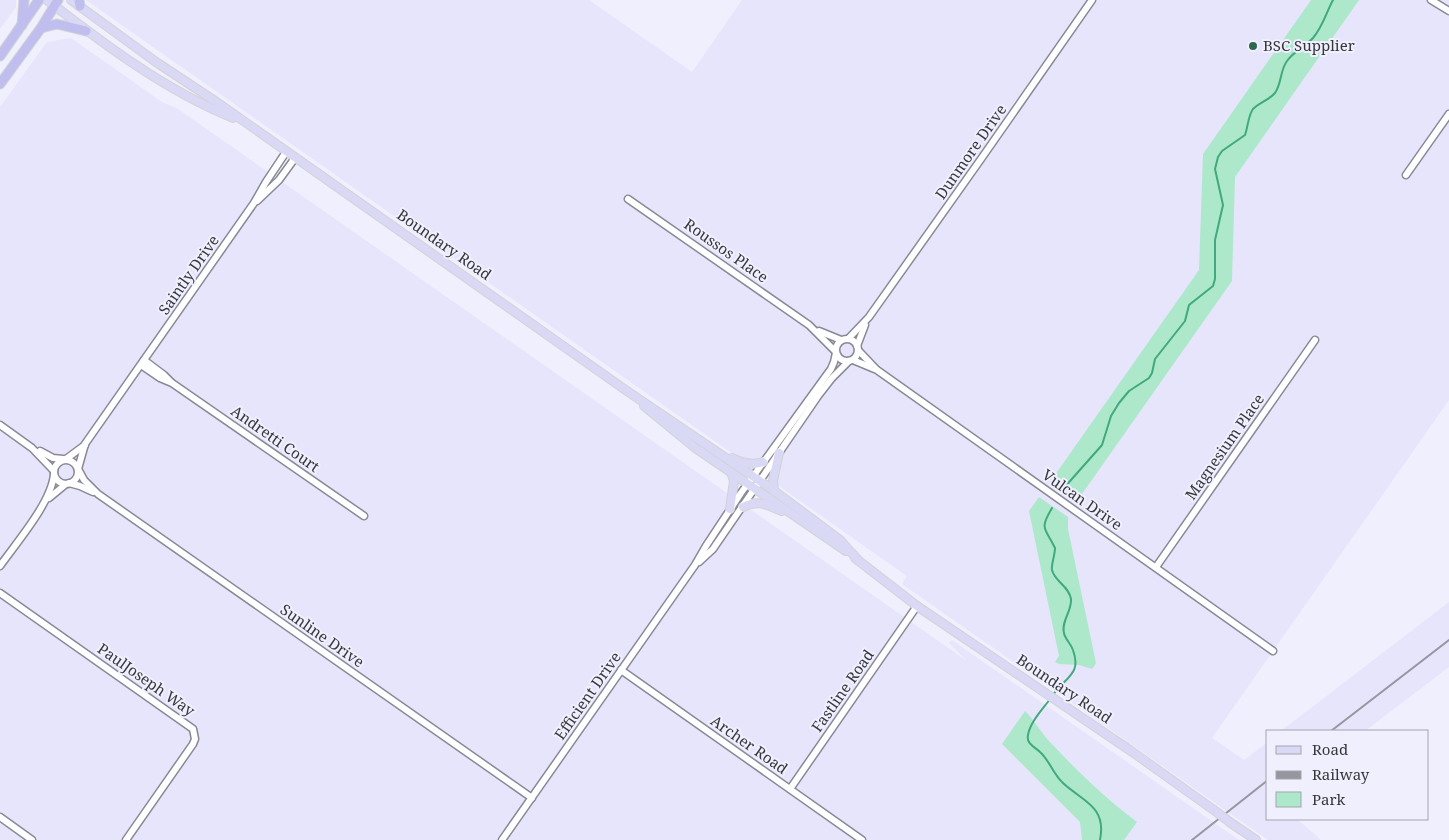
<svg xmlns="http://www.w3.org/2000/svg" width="1449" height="840" font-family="'Noto Serif',serif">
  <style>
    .built { fill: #e6e5fc }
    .green { fill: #ade8cb }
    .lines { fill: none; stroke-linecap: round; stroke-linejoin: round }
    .stream { stroke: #40a97e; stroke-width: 2 }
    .minor-casing { stroke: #898996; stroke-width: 9 }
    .major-casing { stroke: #d3d3d4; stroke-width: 10 }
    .highway-casing { stroke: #d3d3d4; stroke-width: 11 }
    .minor { stroke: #fff; stroke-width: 6 }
    .major { stroke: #d9d8f5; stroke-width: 8 }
    .highway { stroke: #c0beee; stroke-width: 9 }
    .rail { stroke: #9696a0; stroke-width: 2 }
    .major-bridge-casing { stroke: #d3d3d4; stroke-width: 10; stroke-linecap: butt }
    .major-bridge { stroke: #d9d8f5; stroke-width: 8 }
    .poi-dot { fill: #2e664e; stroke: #efeffe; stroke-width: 2 }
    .labels { text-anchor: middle; stroke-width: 4; stroke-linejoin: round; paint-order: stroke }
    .poi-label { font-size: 15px; fill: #36363b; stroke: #efeffe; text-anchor: start }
    .street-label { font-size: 15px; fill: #36363b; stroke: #efeffe }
  </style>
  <rect width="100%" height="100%" fill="#efeffe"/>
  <g class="built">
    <polygon points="0,0 16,0 16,7 0,29"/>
    <polygon points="86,0 589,0 692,72 742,0 1449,0 1449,400 1212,738 1244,760 1268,742 1268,819 1297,819 1321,840 1268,840 902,584 907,576"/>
    <polygon points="71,38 162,102 178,109 967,661 949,643 952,640 1239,840 0,840 0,107 47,42"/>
    <polygon points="1449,602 1449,667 1365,731 1281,731"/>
  </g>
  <g class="green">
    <polygon points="1311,0 1359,0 1235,177 1232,281 1077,501 1050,482 1199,270 1203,154"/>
    <polygon points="1039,497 1068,517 1068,529 1096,663 1092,669 1079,665 1059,664 1055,662 1059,656 1029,511"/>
    <path d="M 1025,711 C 1034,720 1040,731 1049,741 C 1076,770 1105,798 1137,822 L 1124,840 L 1082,840 L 1080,822 L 1002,744 Z"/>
  </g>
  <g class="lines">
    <g class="stream">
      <path d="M 1063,489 L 1102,445 L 1111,416 L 1119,403 L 1129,391 L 1149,378 L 1152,373 L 1155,359 L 1185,321 L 1189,305 L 1213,286 L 1215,279 L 1215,240 L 1223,205 L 1215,169 L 1218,157 L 1222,151 L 1245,135 C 1248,127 1248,116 1253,109 C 1259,103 1269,100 1275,93 C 1282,83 1280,70 1287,61 C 1294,51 1306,46 1313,38 C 1323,26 1326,13 1333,0"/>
      <path d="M 1052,508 C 1039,530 1045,527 1055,548 C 1055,555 1051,565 1052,570 C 1055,582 1069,586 1071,599 C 1072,611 1061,621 1064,633 C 1065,639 1071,644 1073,650 C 1082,675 1065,677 1053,695"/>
      <path d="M 1050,699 C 1043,709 1030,722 1028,735 C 1026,744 1035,747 1040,752 C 1050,761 1053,774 1063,783 C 1082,801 1107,806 1100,840"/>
    </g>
    <g class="minor-casing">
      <g id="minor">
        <polyline points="1431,0 1449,11"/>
        <polyline points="1406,175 1449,114"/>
        <polyline points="628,199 809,325 835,351"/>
        <polyline points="257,201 279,180 295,158"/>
        <polyline points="819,331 841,340"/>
        <polyline points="849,338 869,317 981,159 1092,0"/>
        <circle cx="847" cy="350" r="11"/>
        <polyline points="857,346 865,325"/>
        <polyline points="858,350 876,369"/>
        <polyline points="144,360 164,375 171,382"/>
        <polyline points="853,360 877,370 1273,651"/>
        <polyline points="141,365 160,378 172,383 364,516"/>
        <polyline points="0,425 32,448 54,471"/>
        <polyline points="40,451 53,458 63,459"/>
        <polyline points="66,459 85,445"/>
        <circle cx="66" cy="472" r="12"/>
        <polyline points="78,469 84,480 98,494 532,798"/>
        <polyline points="78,469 85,444 254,203 266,182 286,152"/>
        <polyline points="69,483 80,486 93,492"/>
        <polyline points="49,498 66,484"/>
        <polyline points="699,562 713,549 818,396 832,378 849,361"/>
        <path d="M 0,566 C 16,543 52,502 54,474"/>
        <polyline points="1156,567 1315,340"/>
        <polyline points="0,593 193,729 195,739 193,744 126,840"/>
        <polyline points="621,670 862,840"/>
        <polyline points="790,789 917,606"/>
        <polyline points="0,817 32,840"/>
        <polyline points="502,840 695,565 706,546 741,493 831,369 834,362 836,353"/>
      </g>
    </g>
    <g class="major-casing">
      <g id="major">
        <path d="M 47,0 C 105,45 165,90 233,118"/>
        <polyline points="71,0 156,62 218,103 627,391 773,490 840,540 858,560"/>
        <polyline points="644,406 694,447 846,551"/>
        <path d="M 732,458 C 742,463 752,466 763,462"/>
        <polyline points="774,491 773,481 779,453"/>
        <path d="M 743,507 C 758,499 767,505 782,511"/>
        <polyline points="730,509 734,481 731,472"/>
        <polyline points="855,558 917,606 1131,751 1218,813"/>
        <polyline points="1231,823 1256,840"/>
      </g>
    </g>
    <g class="highway-casing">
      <g id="highway">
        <polyline points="79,0 80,6"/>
        <polyline points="22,25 24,0"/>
        <polyline points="41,28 57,24 86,31"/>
        <polyline points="0,56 39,0"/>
        <polyline points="0,84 41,28 58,0"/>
      </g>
    </g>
    <use href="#minor" class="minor"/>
    <use href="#major" class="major"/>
    <use href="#highway" class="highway"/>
    <g class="rail">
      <polyline points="1331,731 1449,640"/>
      <polyline points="1192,840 1268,780"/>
    </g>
    <g class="major-bridge-casing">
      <polyline id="major-bridge" points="1218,813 1231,823"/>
    </g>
    <use href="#major-bridge" class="major-bridge"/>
  </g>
  <circle class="poi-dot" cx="1253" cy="46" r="5"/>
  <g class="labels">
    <g class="poi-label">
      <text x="1263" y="51">BSC Supplier</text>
    </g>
    <g class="street-label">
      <text transform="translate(971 152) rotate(-55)" y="5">Dunmore Drive</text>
      <text transform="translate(444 245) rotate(35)" y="5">Boundary Road</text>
      <text transform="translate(726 251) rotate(35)" y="5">Roussos Place</text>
      <text transform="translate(189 275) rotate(-55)" y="5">Saintly Drive</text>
      <text transform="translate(275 439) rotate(35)" y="5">Andretti Court</text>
      <text transform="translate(1225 447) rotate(-55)" y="5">Magnesium Place</text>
      <text transform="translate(1082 500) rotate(35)" y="5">Vulcan Drive</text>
      <text transform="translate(322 636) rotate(35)" y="5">Sunline Drive</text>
      <text transform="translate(146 680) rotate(35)" y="5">PaulJoseph Way</text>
      <text transform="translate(1064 689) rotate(34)" y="5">Boundary Road</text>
      <text transform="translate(843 691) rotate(-55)" y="5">Fastline Road</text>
      <text transform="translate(588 696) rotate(-55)" y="5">Efficient Drive</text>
      <text transform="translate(749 745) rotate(35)" y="5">Archer Road</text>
    </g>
  </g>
  <rect x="1266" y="730" width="162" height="90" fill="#efeffe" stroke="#a5a5b0"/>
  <rect x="1276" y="746" width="25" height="8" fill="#d9d8f5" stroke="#a5a5b0"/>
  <text x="1312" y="755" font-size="15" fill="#36363b">Road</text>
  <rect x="1276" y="771" width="25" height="8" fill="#9696a0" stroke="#a5a5b0"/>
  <text x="1312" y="780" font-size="15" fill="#36363b">Railway</text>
  <rect x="1276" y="792" width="25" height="15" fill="#ade8cb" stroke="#a5a5b0"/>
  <text x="1312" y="805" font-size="15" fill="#36363b">Park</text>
</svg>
